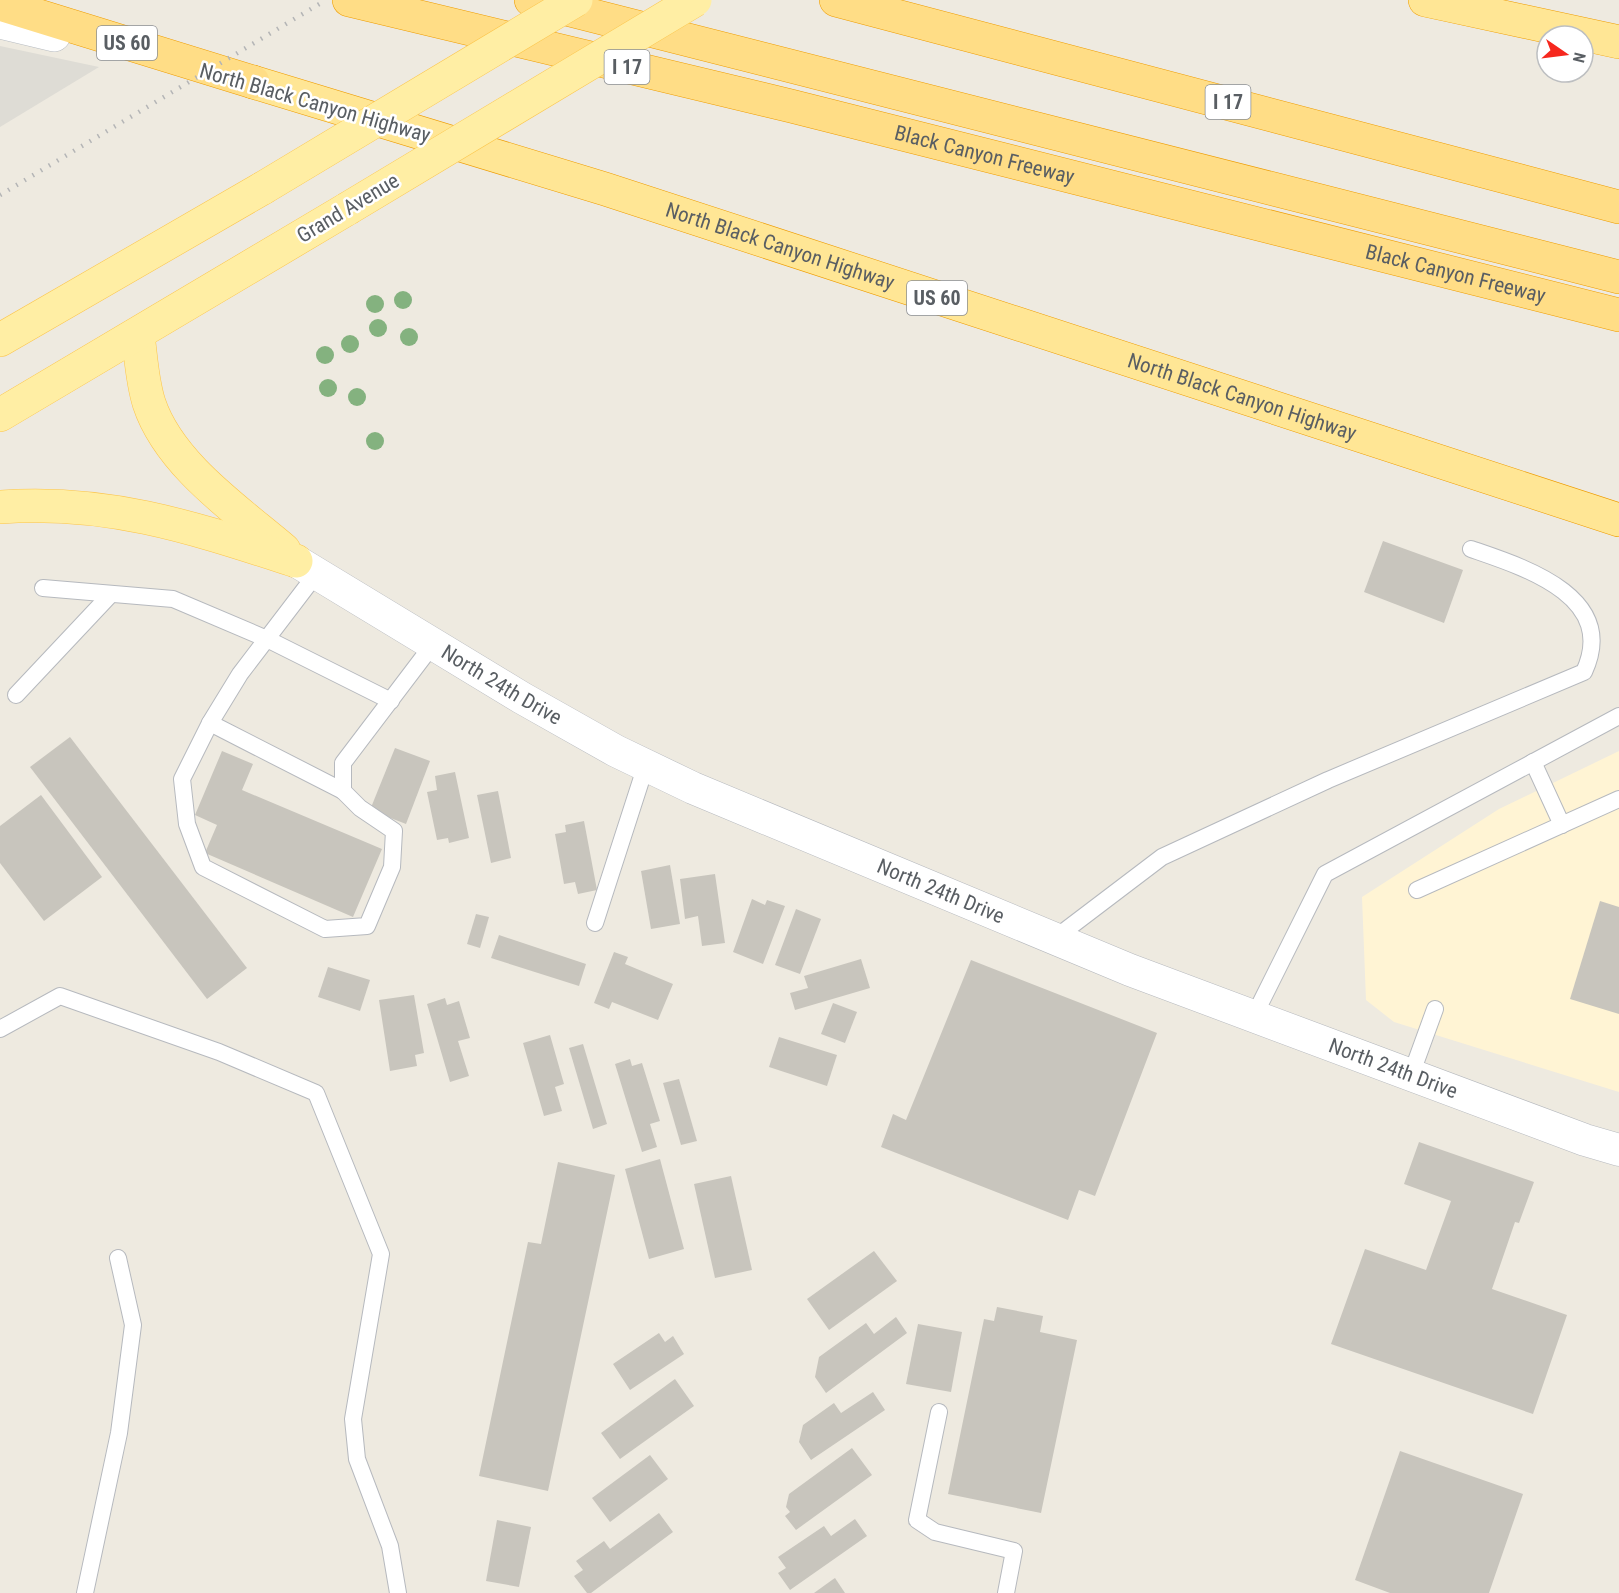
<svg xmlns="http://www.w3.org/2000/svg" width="1619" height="1593" font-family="'Roboto Condensed',sans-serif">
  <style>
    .commercial { fill: #fff4d4 }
    .industrial { fill: #dedcd5 }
    .building { fill: #c8c5bd }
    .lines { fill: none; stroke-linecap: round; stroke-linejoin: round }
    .service-casing { stroke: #b6b9be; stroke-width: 18 }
    .minor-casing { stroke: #b6b9be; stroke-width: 33 }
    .secondary-casing { stroke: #b6bbc1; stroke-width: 34 }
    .primary-casing { stroke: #fcc54b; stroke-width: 34 }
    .trunk-casing { stroke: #ee9c00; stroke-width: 34 }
    .motorway-casing { stroke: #ee9c00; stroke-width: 34 }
    .service { stroke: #fff; stroke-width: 16 }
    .minor { stroke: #fff; stroke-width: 32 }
    .secondary { stroke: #fff; stroke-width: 33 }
    .primary { stroke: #ffeea4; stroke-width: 33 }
    .trunk { stroke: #ffe695; stroke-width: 33 }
    .motorway { stroke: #ffdd86; stroke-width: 33 }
    .rail { stroke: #b4b5b6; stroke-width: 4.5; stroke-dasharray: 1.5 8; stroke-linecap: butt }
    .primary-bridge-casing { stroke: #fcc54b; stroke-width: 34; stroke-linecap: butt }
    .primary-bridge { stroke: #ffeea4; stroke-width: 33 }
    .tree { fill: #84b27f }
    .labels { text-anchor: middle; stroke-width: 5; stroke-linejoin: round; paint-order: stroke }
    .shield { fill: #fff; stroke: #8b8e92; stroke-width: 1.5 }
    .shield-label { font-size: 20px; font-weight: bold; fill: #595e63 }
    .street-label { font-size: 21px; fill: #595e63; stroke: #fff }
  </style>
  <rect width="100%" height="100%" fill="#eeeae0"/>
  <polygon class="commercial" points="1619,751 1619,1092 1394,1022 1366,1000 1362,897 1499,809"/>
  <polygon class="industrial" points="0,46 99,67 0,127"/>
  <g class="building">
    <polygon points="1383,541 1463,570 1444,623 1364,592"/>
    <polygon points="70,737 247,968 207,999 30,767"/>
    <polygon points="395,748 430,761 406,824 370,810"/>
    <polygon points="222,751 253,764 242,790 382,849 353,917 205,853 217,825 195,815"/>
    <polygon points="455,772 469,838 449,843 448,838 437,840 427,792 437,790 435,776"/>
    <polygon points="498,791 511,858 491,863 477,795"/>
    <polygon points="41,795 102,877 44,921 0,863 0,826"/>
    <polygon points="584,821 597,890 578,894 575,882 564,884 555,834 566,832 565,825"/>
    <polygon points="670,865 680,924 651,929 641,871"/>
    <polygon points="715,874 725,943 702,946 698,916 685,919 680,879"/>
    <polygon points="752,899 765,905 767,900 785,906 763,964 733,952"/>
    <polygon points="1600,901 1619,907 1619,1014 1570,999"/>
    <polygon points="796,909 821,919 800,974 775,965"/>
    <polygon points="476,914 489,917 480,948 467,944"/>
    <polygon points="499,935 586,964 579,986 491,958"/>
    <polygon points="614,952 628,957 625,964 673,984 658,1020 612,1002 609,1009 594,1003"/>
    <polygon points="861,959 870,988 795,1010 790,993 808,988 804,976"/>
    <polygon points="971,960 1157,1033 1095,1196 1079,1190 1068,1220 881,1147 893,1114 906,1120"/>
    <polygon points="328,967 370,980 360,1011 318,997"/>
    <polygon points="414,995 424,1053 415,1055 417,1066 390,1071 379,1000"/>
    <polygon points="445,998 447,1005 459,1001 470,1038 458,1041 469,1076 450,1082 427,1004"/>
    <polygon points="833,1003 857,1012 845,1043 821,1034"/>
    <polygon points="550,1035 564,1084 555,1087 562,1111 544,1116 523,1043"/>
    <polygon points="779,1037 837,1055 827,1086 769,1067"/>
    <polygon points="583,1044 607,1124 593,1129 569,1048"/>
    <polygon points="630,1059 632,1066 642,1063 660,1121 650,1124 657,1147 642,1152 615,1064"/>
    <polygon points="679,1079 697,1141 681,1145 663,1083"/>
    <polygon points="1419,1142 1534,1182 1519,1223 1515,1222 1492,1289 1567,1315 1533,1414 1331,1344 1365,1249 1426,1270 1451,1201 1404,1184"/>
    <polygon points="660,1159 684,1249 649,1259 625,1169"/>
    <polygon points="558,1162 615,1175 548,1491 479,1476 528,1242 541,1244"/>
    <polygon points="731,1176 752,1270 715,1278 694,1184"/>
    <polygon points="874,1251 897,1281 829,1330 807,1299"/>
    <polygon points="997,1307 1043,1316 1040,1332 1077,1340 1041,1513 948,1494 984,1319 994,1321"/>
    <polygon points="896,1317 907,1333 826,1393 815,1377 819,1357 866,1323 874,1334"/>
    <polygon points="918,1324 962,1332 951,1392 906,1384"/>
    <polygon points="659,1333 665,1342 673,1336 684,1354 630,1390 613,1364"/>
    <polygon points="675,1379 694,1406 620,1459 601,1433"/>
    <polygon points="873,1392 885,1410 811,1460 799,1442 803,1425 834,1403 841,1413"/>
    <polygon points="852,1448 872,1475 796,1530 785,1516 790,1512 786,1507 789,1494"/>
    <polygon points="1400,1451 1523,1494 1489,1593 1390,1593 1355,1580"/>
    <polygon points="650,1455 668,1479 610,1522 592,1498"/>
    <polygon points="659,1513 673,1532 591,1593 587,1593 574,1576 583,1570 576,1561 604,1541 610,1549"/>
    <polygon points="855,1519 867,1536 790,1590 778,1573 786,1568 778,1557 824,1526 831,1536"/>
    <polygon points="497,1520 531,1527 519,1587 486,1581"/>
    <polygon points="835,1578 845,1593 814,1593 832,1580"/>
  </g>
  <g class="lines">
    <g class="service-casing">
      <g id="service">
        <polyline points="317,573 240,674 210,723 182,779 187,824 203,867 325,929 367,926 392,867 394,831 360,808 343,791 343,763 434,643"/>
        <polyline points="43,588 173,599 267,639 391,701"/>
        <polyline points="16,695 111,594"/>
        <polyline points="210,723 343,791"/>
        <polyline points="1533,762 1562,825"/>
        <polyline points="1417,890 1619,799"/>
        <polyline points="595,923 646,765"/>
        <path d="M 1054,939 L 1162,857 L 1328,780 L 1584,672 C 1619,596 1523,567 1471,549"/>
        <polyline points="1254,1016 1325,874 1619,716"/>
        <polyline points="0,1029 60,996 219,1052 316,1093 381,1254 353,1419 357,1459 390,1546 398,1593"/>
        <polyline points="1411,1075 1435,1009"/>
        <polyline points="939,1412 917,1520 935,1532 1014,1551 1006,1593"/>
        <polyline points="85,1593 119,1433 133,1325 118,1258"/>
      </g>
    </g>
    <g class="minor-casing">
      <g id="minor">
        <path id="s1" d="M 296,561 L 522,698 L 616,751 L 693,788 L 1130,970 L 1585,1140 L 1619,1150"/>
      </g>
    </g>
    <g class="secondary-casing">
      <polyline id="secondary" points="0,22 54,35"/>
    </g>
    <g class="primary-casing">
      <g id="primary">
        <path d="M 138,335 C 141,357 142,381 149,403 C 169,464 237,510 284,550"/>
        <polyline points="0,340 263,188"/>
        <polyline points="0,415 347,209"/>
        <path d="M 0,507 C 109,499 194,528 296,561"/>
      </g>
    </g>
    <g class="trunk-casing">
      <g id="trunk">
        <polyline points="1425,0 1619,42"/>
        <path id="s2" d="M 253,82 L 605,189 L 1619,520"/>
      </g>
    </g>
    <g class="motorway-casing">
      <g id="motorway">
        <path id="s3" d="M 349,0 L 791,106 L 1619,315"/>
        <polyline points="531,0 1619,277"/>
        <polyline points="836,0 1619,207"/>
        <polyline points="0,4 253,82"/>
      </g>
    </g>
    <use href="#service" class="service"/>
    <use href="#minor" class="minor"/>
    <use href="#secondary" class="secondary"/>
    <use href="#primary" class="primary"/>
    <use href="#trunk" class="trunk"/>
    <use href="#motorway" class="motorway"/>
    <polyline class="rail" points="0,195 326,0"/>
    <g class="primary-bridge-casing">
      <g id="primary-bridge">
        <polyline points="263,188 576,0"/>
        <polyline points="347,209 695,0"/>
      </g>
    </g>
    <use href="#primary-bridge" class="primary-bridge"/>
  </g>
  <g class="tree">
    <circle cx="403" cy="300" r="9"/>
    <circle cx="375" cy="304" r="9"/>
    <circle cx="378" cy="328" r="9"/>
    <circle cx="409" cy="337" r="9"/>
    <circle cx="350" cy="344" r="9"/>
    <circle cx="325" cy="355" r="9"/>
    <circle cx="328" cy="388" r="9"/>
    <circle cx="357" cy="397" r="9"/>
    <circle cx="375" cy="441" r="9"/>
  </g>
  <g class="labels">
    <g class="shield">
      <rect x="97" y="26" width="60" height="34" rx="4.5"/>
      <rect x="604.5" y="50" width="45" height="34" rx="4.5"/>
      <rect x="1205.5" y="85" width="45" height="34" rx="4.5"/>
      <rect x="907" y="281" width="60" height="34" rx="4.5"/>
    </g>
    <g class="shield-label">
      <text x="127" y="50">US 60</text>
      <text x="627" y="74">I 17</text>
      <text x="1228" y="109">I 17</text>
      <text x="937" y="305">US 60</text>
    </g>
    <g class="street-label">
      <text transform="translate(315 103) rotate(16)" y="7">North Black Canyon Highway</text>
      <text dy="7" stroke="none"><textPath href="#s3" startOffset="654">Black Canyon Freeway</textPath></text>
      <text transform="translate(348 208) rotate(-31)" y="7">Grand Avenue</text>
      <text dy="7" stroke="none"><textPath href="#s2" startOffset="552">North Black Canyon Highway</textPath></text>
      <text dy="7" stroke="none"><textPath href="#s3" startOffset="1140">Black Canyon Freeway</textPath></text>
      <text dy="7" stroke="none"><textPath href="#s2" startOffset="1038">North Black Canyon Highway</textPath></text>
      <text dy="7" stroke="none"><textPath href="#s1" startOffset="240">North 24th Drive</textPath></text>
      <text dy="7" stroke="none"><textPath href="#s1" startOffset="726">North 24th Drive</textPath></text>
      <text dy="7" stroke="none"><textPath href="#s1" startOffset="1212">North 24th Drive</textPath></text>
    </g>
  </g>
  <g transform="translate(1565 54) rotate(104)"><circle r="28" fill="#ffffff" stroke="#bdbfc1" stroke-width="1.5"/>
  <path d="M0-4.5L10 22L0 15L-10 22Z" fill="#f6281e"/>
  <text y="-9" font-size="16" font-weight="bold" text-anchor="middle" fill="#595e63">N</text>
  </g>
</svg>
